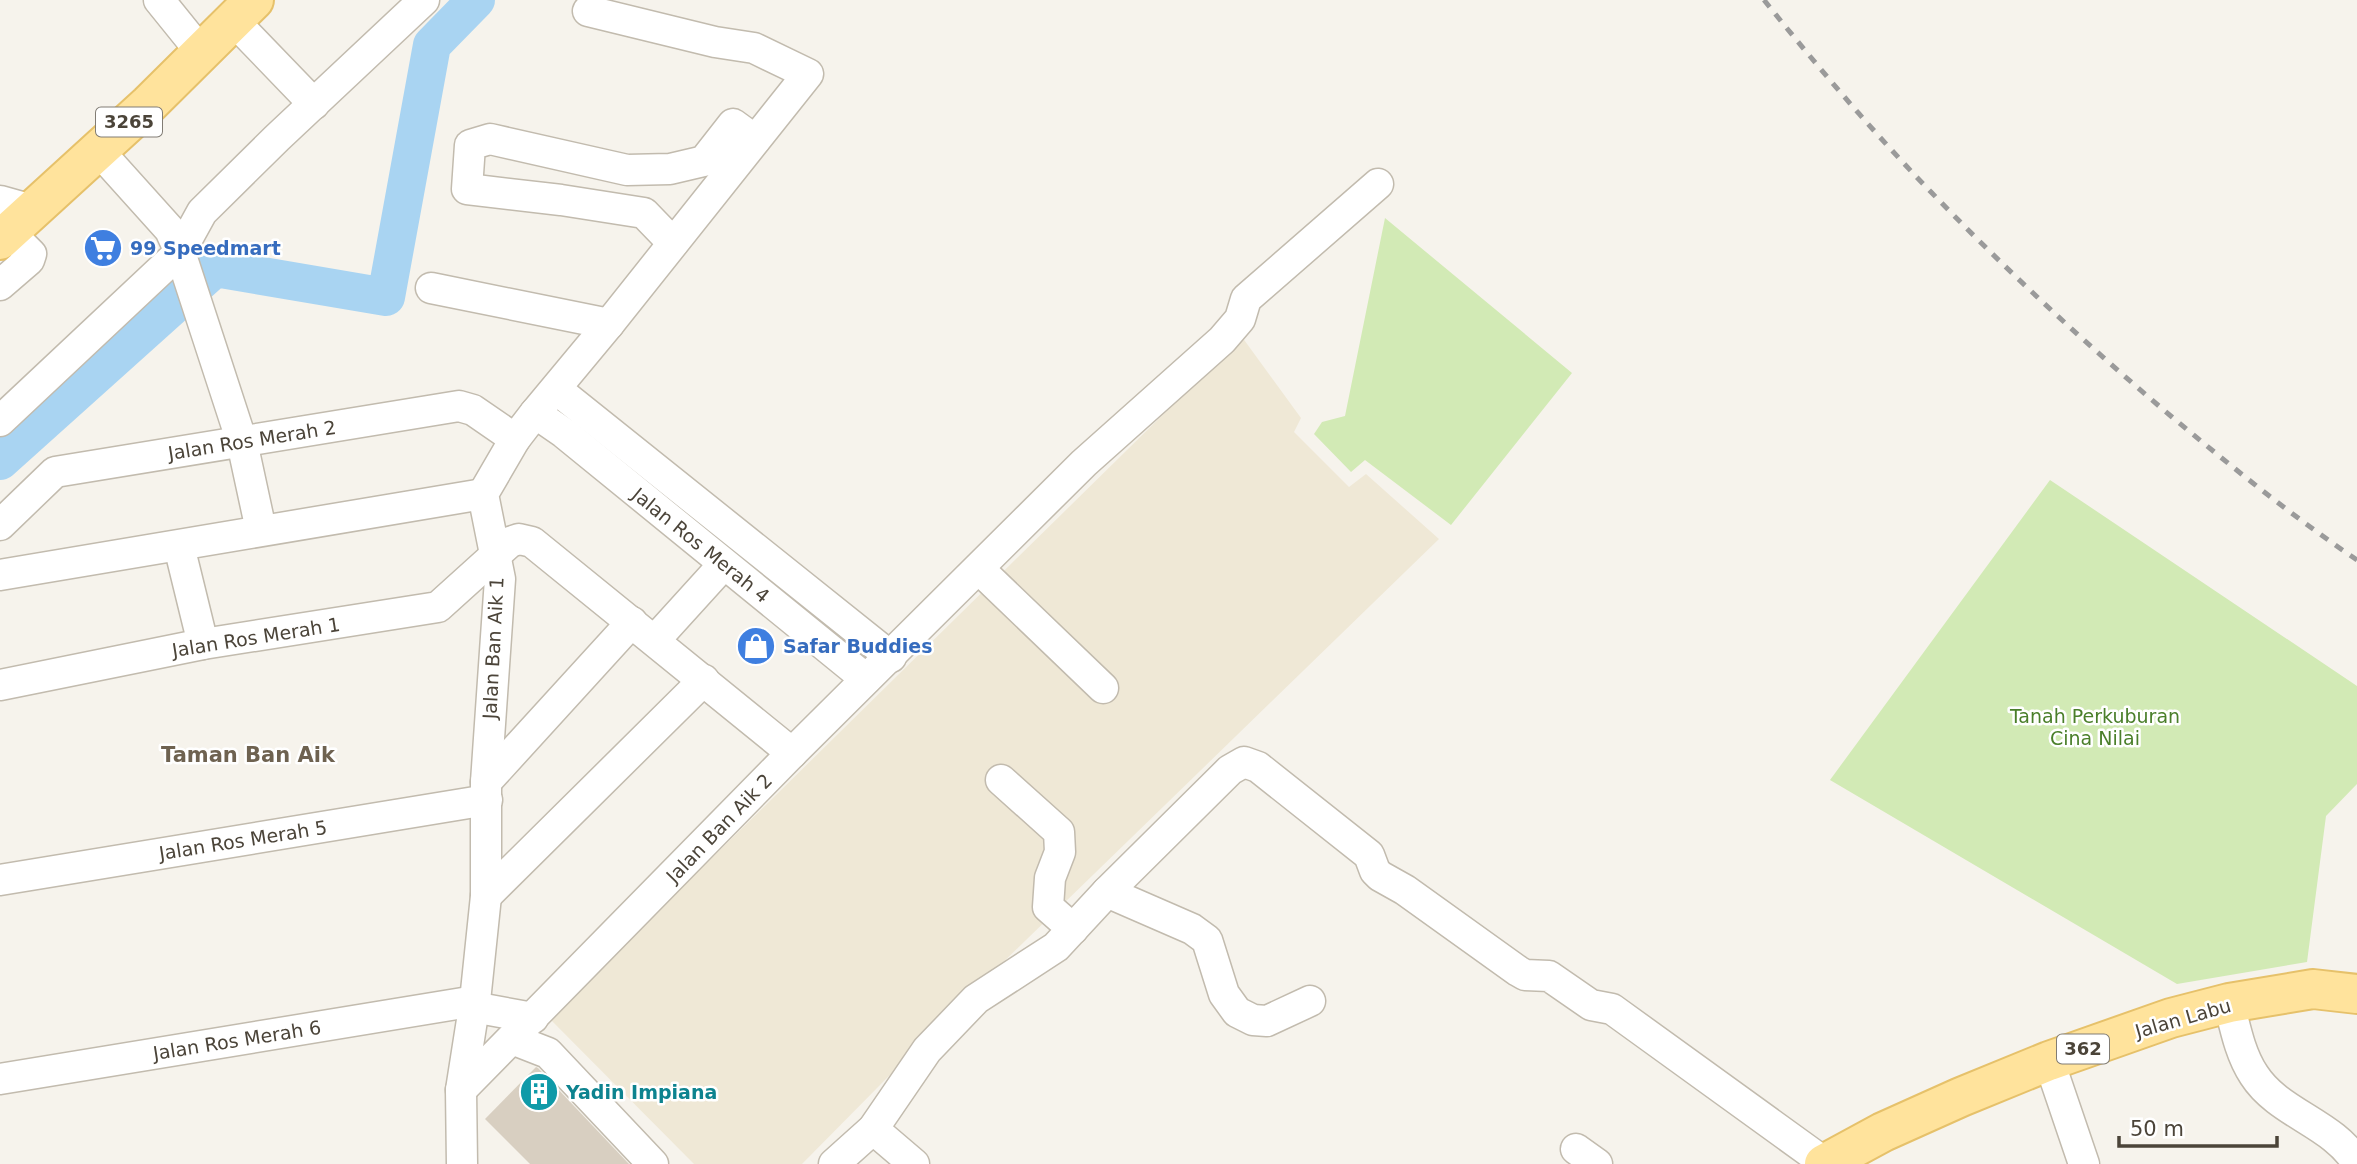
<svg xmlns="http://www.w3.org/2000/svg" width="2357" height="1164" font-family="'DejaVu Sans',sans-serif">
  <style>
    .education { fill: #efe8d6 }
    .green { fill: #d2eab5 }
    .lines { fill: none; stroke-linecap: round; stroke-linejoin: round }
    .river { stroke: #a9d4f2; stroke-width: 38 }
    .building { fill: #d8cfc1 }
    .minor-casing { stroke: #c2bbae; stroke-width: 33 }
    .major-casing { stroke: #e6c16a; stroke-width: 42 }
    .minor { stroke: #fff; stroke-width: 30 }
    .major { stroke: #ffe39c; stroke-width: 38 }
    .rail { stroke: #9a9a9a; stroke-width: 5; stroke-dasharray: 9 9; stroke-linecap: butt }
    .labels { text-anchor: middle; stroke-width: 5; stroke-linejoin: round; paint-order: stroke }
    .shield { fill: #fff; stroke: #817c74; stroke-width: 2 }
    .shield-label { font-size: 18px; font-weight: bold; fill: #4b4439 }
    .shop-label { font-size: 19px; font-weight: bold; fill: #366cbe; stroke: #fff; text-anchor: start }
    .street-label { font-size: 19px; fill: #4b4439; stroke: #fff }
    .park-label { font-size: 19px; fill: #4a7f2a; stroke: #fff }
    .culture-label { font-size: 19px; font-weight: bold; fill: #0d838f; stroke: #fff; text-anchor: start }
    .neighbourhood-label { font-size: 21px; font-weight: bold; fill: #6e6250; stroke: #fff }
  </style>
  <rect width="100%" height="100%" fill="#f6f3ec"/>
  <polygon class="education" points="1242,337 1301,418 1294,432 1349,487 1366,474 1439,539 960,1004 802,1164 694,1164 549,1018"/>
  <g class="green">
    <polygon points="1385,218 1572,373 1451,525 1365,460 1351,472 1314,434 1322,422 1345,416"/>
    <polygon points="2050,480 2357,686 2357,784 2326,816 2307,962 2177,984 1830,780"/>
  </g>
  <g class="lines">
    <polyline class="river" points="0,461 215,268 386,297 432,45 476,0"/>
  </g>
  <polygon class="building" points="536,1067 538,1068 629,1164 530,1164 485,1119"/>
  <g class="lines">
    <g class="minor-casing">
      <g id="minor">
        <polyline points="159,0 201,52"/>
        <polyline points="233,20 314,104"/>
        <polyline points="98,150 170,230 180,252 242,442 261,530"/>
        <polyline points="0,201 32,210"/>
        <polyline points="673,243 644,213 561,200 467,189 470,145 490,139 627,170 670,169 704,161 733,124 755,140"/>
        <polyline points="0,285 29,260 31,254 9,232"/>
        <polyline points="431,288 609,324"/>
        <polyline points="556,389 891,657"/>
        <polyline points="535,413 564,433 866,679"/>
        <polyline points="0,421 180,252 202,212 277,138 424,0"/>
        <polyline points="0,525 55,472 459,406 473,410 515,439"/>
        <polyline points="179,546 203,644"/>
        <polyline points="979,569 1103,688"/>
        <polyline points="0,575 483,494"/>
        <polyline points="655,640 724,564"/>
        <polyline points="0,685 203,644 438,607 510,542 519,539 532,542 792,753"/>
        <polyline points="1001,780 1059,832 1060,852 1050,878 1048,907 1073,929"/>
        <polyline points="486,782 632,622"/>
        <polyline points="0,880 487,800"/>
        <polyline points="1107,892 1192,929 1207,940 1224,994 1237,1012 1253,1020 1267,1021 1310,1001"/>
        <polyline points="486,896 704,680"/>
        <path d="M 2229,1003 C 2235,1027 2240,1054 2254,1075 C 2279,1114 2333,1123 2357,1163"/>
        <polyline points="473,1007 533,1018"/>
        <polyline points="512,1039 548,1053 653,1164"/>
        <polyline points="2049,1061 2084,1164"/>
        <polyline points="0,1079 475,1001"/>
        <polyline points="461,1090 792,753 1084,463 1222,340 1240,319 1246,299 1378,184"/>
        <polyline points="873,1129 914,1164"/>
        <polyline points="1576,1149 1597,1164"/>
        <polyline points="462,1164 461,1090 475,1001 486,896 486,782 500,579 483,494 515,439 535,413 609,324 808,74 754,48 715,42 588,11"/>
        <polyline points="834,1164 873,1129 927,1050 976,999 1056,947 1107,892 1230,770 1244,762 1258,767 1369,855 1375,871 1380,876 1405,890 1518,971 1525,975 1549,976 1591,1005 1612,1009 1825,1163"/>
      </g>
    </g>
    <g class="major-casing">
      <g id="major">
        <polyline points="0,240 149,104 254,0"/>
        <polyline points="1824,1164 1883,1132 1961,1097 2049,1061 2171,1018 2229,1003 2313,989 2357,994"/>
      </g>
    </g>
    <use href="#minor" class="minor"/>
    <use href="#major" class="major"/>
    <path class="rail" d="M 1764,0 C 1817,66 1872,131 1931,192 C 2007,271 2088,346 2172,417 C 2232,467 2292,516 2357,560"/>
  </g>
  <defs>
    <g id="supermarket-disc" transform="scale(2.0125)"><circle r="9.5" fill="#3f7fe0" stroke="#fff"/><path d="M-6-5.5h2.5l.6 2H6L4.5 2H-2.5L-4.4-4H-6ZM-1.5 3.2a1.3 1.3 0 1 0 .1 0ZM3 3.2a1.3 1.3 0 1 0 .1 0Z" fill="#fff"/></g>
    <g id="shop-disc" transform="scale(2.0125)"><circle r="9.5" fill="#3f7fe0" stroke="#fff"/><path d="M-5-2.5h2.3a2.7 3.5 0 0 1 5.4 0H5L5.5 6h-11ZM-1.5-2.5h3a1.5 2.3 0 0 0-3 0Z" fill="#fff"/></g>
    <g id="building-disc" transform="scale(2.0125)"><circle r="9.5" fill="#0f9aa8" stroke="#fff"/><path d="M-4-6H4V6H1V3H-1V6H-4ZM-2.5-4.3h1.7v1.8h-1.7ZM.8-4.3h1.7v1.8H.8ZM-2.5-1h1.7V.8h-1.7ZM.8-1h1.7V.8H.8Z" fill="#fff"/></g>
  </defs>
  <g fill-rule="evenodd">
    <use href="#supermarket-disc" x="103" y="248"/>
    <use href="#shop-disc" x="756" y="646"/>
    <use href="#building-disc" x="539" y="1092"/>
  </g>
  <g class="labels">
    <g class="shield">
      <rect x="96" y="107.5" width="66" height="29" rx="5"/>
      <rect x="2057" y="1034.5" width="52" height="29" rx="5"/>
    </g>
    <g class="shield-label">
      <text x="129" y="128">3265</text>
      <text x="2083" y="1055">362</text>
    </g>
    <g class="shop-label">
      <text x="130" y="255">99 Speedmart</text>
      <text x="783" y="653">Safar Buddies</text>
    </g>
    <g class="street-label">
      <text transform="translate(252 440) rotate(-9)" y="7">Jalan Ros Merah 2</text>
      <text transform="translate(701 545) rotate(39)" y="7">Jalan Ros Merah 4</text>
      <text transform="translate(256 637) rotate(-9)" y="7">Jalan Ros Merah 1</text>
      <text transform="translate(493 648) rotate(-87)" y="7">Jalan Ban Aik 1</text>
      <text transform="translate(719 828) rotate(-46)" y="7">Jalan Ban Aik 2</text>
      <text transform="translate(243 840) rotate(-9)" y="7">Jalan Ros Merah 5</text>
      <text transform="translate(2183 1018) rotate(-16)" y="7">Jalan Labu</text>
      <text transform="translate(237 1040) rotate(-9)" y="7">Jalan Ros Merah 6</text>
    </g>
    <g class="park-label">
      <text x="2095" y="723">Tanah Perkuburan<tspan x="2095" dy="22">Cina Nilai</tspan></text>
    </g>
    <g class="culture-label">
      <text x="566" y="1099">Yadin Impiana</text>
    </g>
    <g class="neighbourhood-label">
      <text x="248" y="762">Taman Ban Aik</text>
    </g>
  </g>
  <path d="M2119 1136v10h158v-10" fill="none" stroke="#4b4439" stroke-width="3.5"/>
  <text x="2130" y="1136" font-size="21" fill="#4b4439" stroke="#ffffff" stroke-width="5" paint-order="stroke">50 m</text>
</svg>
